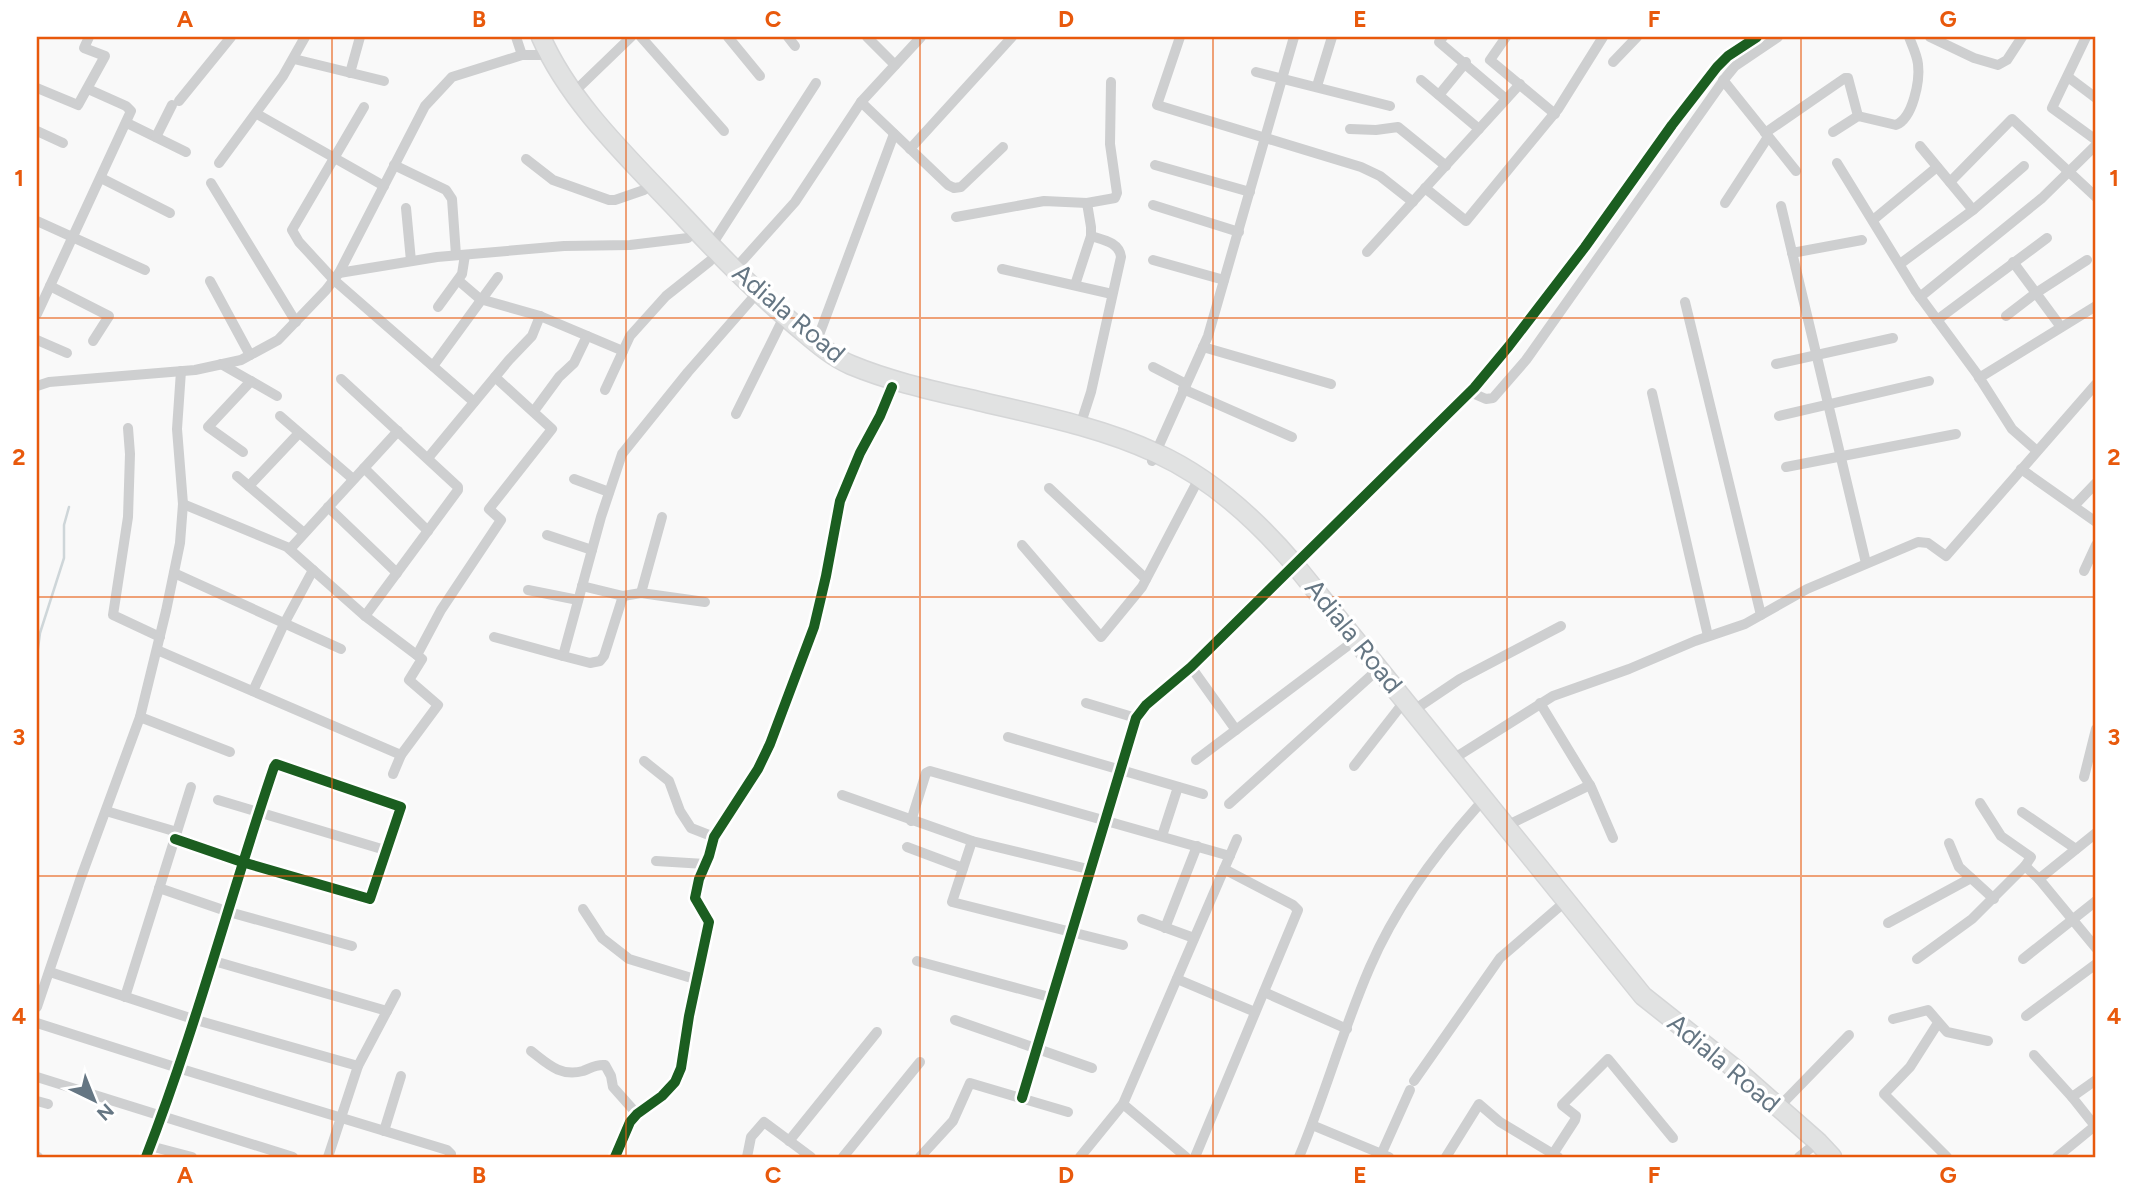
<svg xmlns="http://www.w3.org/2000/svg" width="2133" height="1194" font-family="Figtree,sans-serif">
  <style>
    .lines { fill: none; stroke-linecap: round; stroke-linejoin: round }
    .stream { stroke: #ced6d9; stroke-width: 2.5 }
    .primary-casing { stroke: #d5d6d7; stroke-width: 21 }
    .minor { stroke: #cecfd0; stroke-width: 10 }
    .primary { stroke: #e1e2e2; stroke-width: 18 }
    .cycleway-casing { stroke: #fff; stroke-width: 15 }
    .cycleway { stroke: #1b5e20; stroke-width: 10 }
    .grid { fill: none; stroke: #e8590c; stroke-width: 2; stroke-opacity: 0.55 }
    .labels { text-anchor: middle; stroke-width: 7; stroke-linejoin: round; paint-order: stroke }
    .street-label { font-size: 26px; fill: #657683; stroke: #fff }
    .neatline { fill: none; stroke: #e8590c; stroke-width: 2.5 }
    .grid-label { font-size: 23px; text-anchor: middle; font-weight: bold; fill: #e8590c }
  </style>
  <rect width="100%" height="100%" fill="#f9f9f9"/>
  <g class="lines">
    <polyline class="stream" points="37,656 40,633 64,558 64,525 69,507"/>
    <g class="primary-casing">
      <path id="primary" d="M 541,37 C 571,106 635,164 685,218 C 720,256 756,292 795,325 C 813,340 830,356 851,365 C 892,382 935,391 978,401 C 1038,415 1100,427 1156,453 C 1211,478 1256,519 1295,565 L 1643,996 L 1734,1068 L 1818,1142 L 1832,1157"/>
    </g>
    <g class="minor">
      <polyline points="516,37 522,55"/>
      <polyline points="641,37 724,131"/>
      <polyline points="728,37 760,76"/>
      <polyline points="788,37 795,46"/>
      <polyline points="867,37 895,65"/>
      <polyline points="1180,37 1157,105 1361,167 1380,176 1413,202"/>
      <polyline points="1443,37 1439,42 1506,99"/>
      <polyline points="1506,37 1490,60 1555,114"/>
      <polyline points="1930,37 1974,58 1998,65 2007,60 2022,37"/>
      <polyline points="2086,37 2052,108 2096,140"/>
      <polyline points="294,59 384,81"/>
      <polyline points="1613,62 1637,37"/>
      <polyline points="1256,72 1390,106"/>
      <polyline points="350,73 360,37"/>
      <polyline points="2068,77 2096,98"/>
      <polyline points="1421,80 1479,129"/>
      <polyline points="1723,80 1796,171"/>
      <polyline points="1317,86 1332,37"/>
      <polyline points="37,88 78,105 105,56 84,48 89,37"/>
      <polyline points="574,92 631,37"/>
      <polyline points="1439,95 1466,62"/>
      <polyline points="179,101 231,37"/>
      <polyline points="861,102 948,185 954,188 961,187 1003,147"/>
      <polyline points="364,107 292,230 299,242 334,280 474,402"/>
      <polyline points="257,114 384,186"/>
      <polyline points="127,123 186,152"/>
      <polyline points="1350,129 1376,130 1398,127 1446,166"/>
      <polyline points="37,131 63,143"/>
      <path d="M 1833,132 L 1858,116 L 1896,125 C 1913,118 1920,81 1918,64 C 1917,55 1912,45 1909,37"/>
      <polyline points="1765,133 1845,78 1848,78 1858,116"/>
      <polyline points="156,137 172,105"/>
      <polyline points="1920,146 1973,210"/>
      <polyline points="910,149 1012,37"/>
      <polyline points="526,159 553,180 609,200 615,200 644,190"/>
      <polyline points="219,163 283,76 305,37"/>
      <polyline points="1837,163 1915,290 1977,374 2012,429 2037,451"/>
      <polyline points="394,165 446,190 452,199 456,255"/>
      <polyline points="1155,165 1250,192"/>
      <polyline points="101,178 170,213"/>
      <polyline points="1950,182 2012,119 2096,197"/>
      <polyline points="211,183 296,322"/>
      <polyline points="1425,188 1466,221 1558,109 1603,37"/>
      <polyline points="1725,203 1768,137"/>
      <polyline points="1153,205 1239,232"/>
      <polyline points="1781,206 1866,563"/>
      <polyline points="406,208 411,261"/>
      <polyline points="956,217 1044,201 1087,203 1115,198 1117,193 1110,144 1111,82"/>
      <polyline points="1873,220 1937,167"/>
      <polyline points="37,221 145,270"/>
      <polyline points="711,246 816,83"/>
      <polyline points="1367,252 1520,84"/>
      <polyline points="1792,253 1862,240"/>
      <polyline points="1153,260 1224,280"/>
      <polyline points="2013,262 2061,327"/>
      <polyline points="1900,264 1973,210 2024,166"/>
      <polyline points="1002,269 1112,294"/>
      <polyline points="734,270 795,202 861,102 921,37"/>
      <polyline points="339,273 437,257 564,246 630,245 688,238"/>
      <polyline points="210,281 250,355"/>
      <polyline points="459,281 480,299 540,316 623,351"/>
      <polyline points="1075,285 1091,236 1091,227 1087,203"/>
      <polyline points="50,286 109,316 93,341"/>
      <polyline points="1920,297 2042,198 2096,145"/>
      <polyline points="1685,302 1761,615"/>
      <polyline points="438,307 462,274 465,255"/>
      <polyline points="37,314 131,111 126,106 88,89"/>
      <polyline points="2006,316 2036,293 2087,260"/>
      <polyline points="1937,320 2047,238"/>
      <polyline points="37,340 67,353"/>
      <polyline points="816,343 894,134"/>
      <polyline points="1203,347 1331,384"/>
      <polyline points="221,364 277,396"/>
      <polyline points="1776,364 1893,338"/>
      <polyline points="433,366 498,277"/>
      <polyline points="1153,367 1186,384"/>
      <polyline points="1979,378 2096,306"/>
      <polyline points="341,379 458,487 458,490 365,616"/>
      <polyline points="37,386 49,382 195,370 241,360 278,340 326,290 339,273 425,106 452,77 522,55 540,55 547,51"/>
      <polyline points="1183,389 1292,437"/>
      <polyline points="605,390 630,336 666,296 710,261"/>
      <polyline points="1470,392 1486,399 1493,398 1526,360 1726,77 1735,66 1778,37"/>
      <polyline points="1652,393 1708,636"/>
      <polyline points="534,411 559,377 574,363 587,336"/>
      <polyline points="736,414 780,325 785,317"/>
      <polyline points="280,416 353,479"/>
      <polyline points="1779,416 1929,381"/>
      <path d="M 1080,426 L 1091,392 L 1121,257 C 1119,242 1103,240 1091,236"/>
      <polyline points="128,428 130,454 128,517 113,615 160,637"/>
      <polyline points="243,452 208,427 251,381"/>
      <polyline points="428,458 509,360 532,336 540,316"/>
      <polyline points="1152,461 1208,336 1294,37"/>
      <polyline points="1786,467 1956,434"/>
      <polyline points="364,468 428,531"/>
      <polyline points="2021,469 2096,522"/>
      <polyline points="237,476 304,533"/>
      <polyline points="574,479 609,492"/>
      <polyline points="249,486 299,433"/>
      <polyline points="1049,488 1146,579"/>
      <polyline points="183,504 287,547 365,616 422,659 409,680 438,705 401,755 393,774"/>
      <polyline points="2074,506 2096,483"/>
      <polyline points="328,507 397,573"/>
      <polyline points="547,535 592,550"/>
      <polyline points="1022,545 1101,637 1142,587 1196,484"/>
      <polyline points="290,549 398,431"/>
      <polyline points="2084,571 2096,545"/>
      <polyline points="174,573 341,649"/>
      <polyline points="582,586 623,596 641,593 705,602"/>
      <polyline points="528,590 578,600"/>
      <polyline points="641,593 662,517"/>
      <polyline points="494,637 563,656 601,517 622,454 688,372 758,292"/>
      <polyline points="157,650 401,755"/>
      <polyline points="417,655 441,610 501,520 489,509 552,429 495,377"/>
      <polyline points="563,656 590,663 600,661 604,656 623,596"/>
      <polyline points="1191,667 1236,730"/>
      <polyline points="253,691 284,624 313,570"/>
      <polyline points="1086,703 1136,718"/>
      <polyline points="1540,703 1591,787 1613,838"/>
      <polyline points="1414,710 1460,679 1561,626"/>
      <polyline points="140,717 230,752"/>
      <polyline points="1008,737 1203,794"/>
      <polyline points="1453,759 1553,696 1629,669 1695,641 1745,624 1807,589 1918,542 1928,543 1946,556 2096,384"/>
      <polyline points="1196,760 1350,644"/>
      <polyline points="644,761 669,781 680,811 691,828 714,837"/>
      <polyline points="1354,766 1400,707"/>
      <polyline points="2084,777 2096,729"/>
      <polyline points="842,795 972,841 1092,870"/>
      <polyline points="218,800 385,850"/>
      <polyline points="1980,803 2001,836 2031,857 2025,866"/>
      <polyline points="1229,804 1374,673"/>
      <polyline points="106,811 177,832"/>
      <polyline points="2022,812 2076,849"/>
      <polyline points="911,821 926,773 930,771 1230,856"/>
      <polyline points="1506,826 1590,785"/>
      <polyline points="2096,833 2039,879 2096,948"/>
      <polyline points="1162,836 1178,787"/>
      <polyline points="972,841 952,902 1123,945"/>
      <polyline points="1949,843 1959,867 1994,899"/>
      <polyline points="907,847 963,868"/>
      <polyline points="656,861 705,864"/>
      <polyline points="159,888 229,912 352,946"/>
      <polyline points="583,909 602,938 629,959 698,980"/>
      <polyline points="1142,919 1194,938"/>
      <polyline points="1888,923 1971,878"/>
      <polyline points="1165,928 1197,846"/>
      <polyline points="1917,959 1972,919 2025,866 2039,879"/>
      <polyline points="2023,959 2096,901"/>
      <polyline points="214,961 387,1011"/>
      <polyline points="917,961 1053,998"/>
      <polyline points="50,972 196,1020 358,1066"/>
      <polyline points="1177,979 1255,1012"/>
      <polyline points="1264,992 1347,1029"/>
      <polyline points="125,997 191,787"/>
      <polyline points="37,1007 80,880 140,717 166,611 180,543 183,504 177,429 181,371"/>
      <polyline points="2026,1016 2096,964"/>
      <polyline points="1893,1019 1928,1010 1947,1032 1988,1041"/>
      <polyline points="955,1020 1092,1068"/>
      <polyline points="37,1023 178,1068 447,1150 451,1154 450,1157"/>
      <polyline points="1938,1023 1910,1067 1884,1094 1947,1157"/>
      <path d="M 531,1051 C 548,1064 560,1077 583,1071 C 591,1068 596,1064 605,1065 L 611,1076 L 613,1087 L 637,1114"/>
      <polyline points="2034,1055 2072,1097"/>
      <polyline points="37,1077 293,1157"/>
      <polyline points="1414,1081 1500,958 1559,907"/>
      <polyline points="1022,1098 1136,718 1146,705 1191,667 1474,388 1509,346 1585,247 1672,125 1717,67 1728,56 1757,37"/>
      <polyline points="37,1101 48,1104"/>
      <polyline points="1123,1104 1186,1157"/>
      <polyline points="1778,1108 1849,1035"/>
      <polyline points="1312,1125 1389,1157"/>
      <polyline points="2095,1126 2072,1097 2096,1080"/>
      <polyline points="384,1131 401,1076"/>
      <polyline points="789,1141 877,1032"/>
      <polyline points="150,1146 192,1157"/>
      <polyline points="1553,1154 1575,1120 1576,1116 1562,1105 1608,1059 1673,1138"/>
      <polyline points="37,1157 38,1157"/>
      <path d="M 146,1157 C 196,1029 230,896 274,767 L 276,764 L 279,765 L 401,807 L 370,899 L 242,862 L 175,839"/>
      <polyline points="328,1157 358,1066 396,994"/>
      <polyline points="615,1157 630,1122 637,1114 662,1096 675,1082 681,1068 689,1016 709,922 695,898 699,879 709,856 714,837 758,769 770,744 814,627 826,576 840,501 860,453 880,416 892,387"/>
      <polyline points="747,1157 751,1137 764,1122 811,1157"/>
      <polyline points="843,1157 920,1062"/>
      <polyline points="920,1157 953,1121 970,1083 1068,1112"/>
      <polyline points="1080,1157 1123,1104 1237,839"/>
      <polyline points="1195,1157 1298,910 1293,905 1224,869"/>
      <path d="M 1299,1157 C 1325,1095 1343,1029 1370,967 C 1395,909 1435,854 1477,807"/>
      <polyline points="1380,1157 1410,1090"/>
      <polyline points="1446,1157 1479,1104 1500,1122 1558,1157"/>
      <polyline points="1799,1157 1818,1142"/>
      <polyline points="2057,1157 2096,1125"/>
    </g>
    <use href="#primary" class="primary"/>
    <g class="cycleway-casing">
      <g id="cycleway">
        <polyline points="1022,1098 1136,718 1146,705 1191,667 1474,388 1509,346 1585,247 1672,125 1717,67 1728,56 1757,37"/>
        <path d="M 146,1157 C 196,1029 230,896 274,767 L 276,764 L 279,765 L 401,807 L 370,899 L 242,862 L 175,839"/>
        <polyline points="615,1157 630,1122 637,1114 662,1096 675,1082 681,1068 689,1016 709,922 695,898 699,879 709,856 714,837 758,769 770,744 814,627 826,576 840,501 860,453 880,416 892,387"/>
      </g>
    </g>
    <use href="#cycleway" class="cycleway"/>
  </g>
  <path class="grid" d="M 332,37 L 332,1157M 626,37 L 626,1157M 920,37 L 920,1157M 1213,37 L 1213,1157M 1507,37 L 1507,1157M 1801,37 L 1801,1157M 37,318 L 2096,318M 37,597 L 2096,597M 37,876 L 2096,876"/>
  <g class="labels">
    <g class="street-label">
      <text transform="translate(789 313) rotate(40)" y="9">Adiala Road</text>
      <text transform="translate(1354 636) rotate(51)" y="9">Adiala Road</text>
      <text transform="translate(1724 1063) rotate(40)" y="9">Adiala Road</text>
    </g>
  </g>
  <rect width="2133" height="1194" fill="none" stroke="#ffffff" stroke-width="77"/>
  <g transform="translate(94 1100) rotate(137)" stroke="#ffffff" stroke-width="5" paint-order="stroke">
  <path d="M0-5L12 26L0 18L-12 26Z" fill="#657683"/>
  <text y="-10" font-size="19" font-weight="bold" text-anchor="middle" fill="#657683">N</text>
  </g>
  <rect x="38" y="38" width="2056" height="1118" class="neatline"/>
  <g class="grid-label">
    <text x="185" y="27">A</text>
    <text x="479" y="27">B</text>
    <text x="773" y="27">C</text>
    <text x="1066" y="27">D</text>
    <text x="1360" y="27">E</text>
    <text x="1654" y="27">F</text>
    <text x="1948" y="27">G</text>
    <text x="19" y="186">1</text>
    <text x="2114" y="186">1</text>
    <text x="19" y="465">2</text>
    <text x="2114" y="465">2</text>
    <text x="19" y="745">3</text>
    <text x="2114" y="745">3</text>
    <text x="19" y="1024">4</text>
    <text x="2114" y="1024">4</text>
    <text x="185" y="1183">A</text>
    <text x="479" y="1183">B</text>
    <text x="773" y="1183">C</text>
    <text x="1066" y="1183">D</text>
    <text x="1360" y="1183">E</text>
    <text x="1654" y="1183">F</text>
    <text x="1948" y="1183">G</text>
  </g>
</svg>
